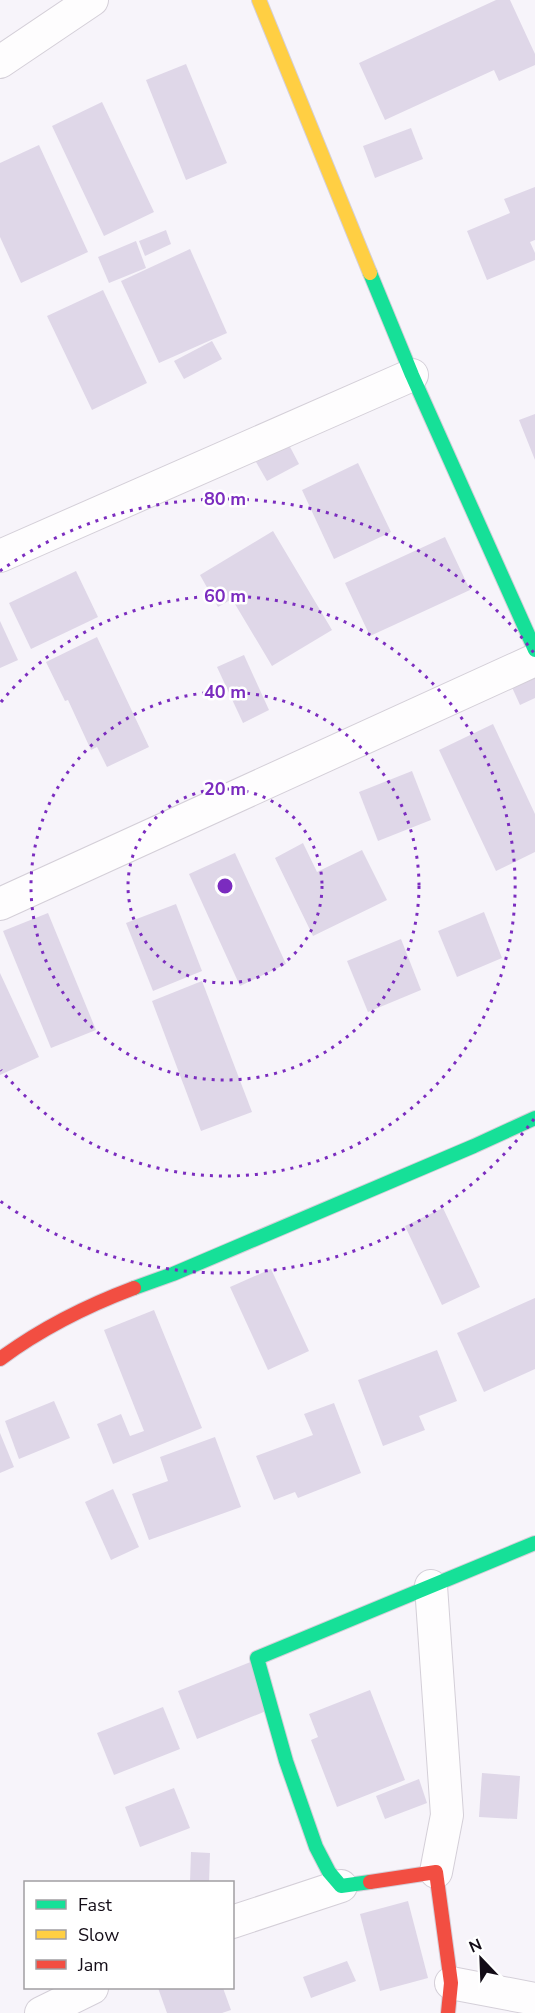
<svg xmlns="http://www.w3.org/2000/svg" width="535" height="2013" font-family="'Nunito Sans',sans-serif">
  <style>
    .building { fill: #dfd7e8 }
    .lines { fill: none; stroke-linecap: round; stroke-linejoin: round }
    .street-casing { stroke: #d4cfd8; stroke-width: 34 }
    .fast-casing { stroke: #d4cfd8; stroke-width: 16 }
    .slow-casing { stroke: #d4cfd8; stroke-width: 16 }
    .jam-casing { stroke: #d4cfd8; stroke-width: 16 }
    .street { stroke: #fefdfe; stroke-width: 32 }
    .fast { stroke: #16e098; stroke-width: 14 }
    .slow { stroke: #ffcf43; stroke-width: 14 }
    .jam { stroke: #f24e42; stroke-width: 14 }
    .ring { fill: none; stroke: #7b2cbf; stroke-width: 3; stroke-dasharray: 3 6 }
    .centre { fill: #7b2cbf; stroke: #fff; stroke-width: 3 }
    .ring-label { font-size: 18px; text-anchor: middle; font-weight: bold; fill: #7b2cbf; stroke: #fff; stroke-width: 5; stroke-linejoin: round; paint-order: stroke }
  </style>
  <rect width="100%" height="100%" fill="#f7f4fa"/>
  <g class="building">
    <polygon points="496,0 510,0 535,54 535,65 499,81 494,70 385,120 359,63"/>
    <polygon points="186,64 227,163 186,180 146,80"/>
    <polygon points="102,102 154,212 104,236 52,126"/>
    <polygon points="411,128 423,159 375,178 363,146"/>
    <polygon points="39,145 88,252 21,283 0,237 0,163"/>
    <polygon points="535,187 535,240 530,242 535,253 535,260 487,280 467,231 510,213 504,199"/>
    <polygon points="166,230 171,244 145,256 139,241"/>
    <polygon points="136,241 146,268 109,283 98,257"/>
    <polygon points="190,249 227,333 159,363 121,281"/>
    <polygon points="103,290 147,383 92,410 47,316"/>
    <polygon points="212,341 222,359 184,379 174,361"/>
    <polygon points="535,414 535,460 519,420"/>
    <polygon points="289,445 299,464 267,481 256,462"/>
    <polygon points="358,463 391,532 334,559 302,490"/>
    <polygon points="273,531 332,630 272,666 232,599 218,607 200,575"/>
    <polygon points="445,537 470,590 370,636 345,583"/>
    <polygon points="76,571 98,617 31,649 9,603"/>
    <polygon points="0,621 18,660 0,668"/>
    <polygon points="97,637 149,747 107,767 97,747 91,750 68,700 65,701 46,662"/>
    <polygon points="244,655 269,710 243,723 217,667"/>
    <polygon points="535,671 535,698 520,705 510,683"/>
    <polygon points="493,724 535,814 535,852 496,871 439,750"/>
    <polygon points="412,771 431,820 378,841 359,792"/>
    <polygon points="303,843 317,872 362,850 387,900 313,936 275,858"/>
    <polygon points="235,853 286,964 240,986 189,874"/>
    <polygon points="176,904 202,971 153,991 126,923"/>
    <polygon points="484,912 502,958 457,977 438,931"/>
    <polygon points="48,913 96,1030 51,1048 3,931"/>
    <polygon points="401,939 421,990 368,1012 347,961"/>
    <polygon points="0,973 39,1057 0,1075"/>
    <polygon points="202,981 252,1112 201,1131 152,1001"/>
    <polygon points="443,1208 480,1287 442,1305 405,1226"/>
    <polygon points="271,1269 309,1351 268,1370 230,1287"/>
    <polygon points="535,1298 535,1369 484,1392 457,1333"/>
    <polygon points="154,1310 202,1428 113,1464 97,1424 121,1414 130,1436 144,1431 104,1330"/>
    <polygon points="437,1350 457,1401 419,1416 425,1430 383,1446 358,1380"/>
    <polygon points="54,1401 70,1438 19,1459 5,1421"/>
    <polygon points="334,1403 361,1473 298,1498 295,1492 274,1500 256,1456 313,1435 304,1414"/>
    <polygon points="0,1433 14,1467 0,1473"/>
    <polygon points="215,1437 241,1507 149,1540 132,1494 168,1481 160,1457"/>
    <polygon points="113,1489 139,1547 111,1560 85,1502"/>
    <polygon points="253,1661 271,1709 197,1739 178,1691"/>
    <polygon points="370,1690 405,1780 337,1807 311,1740 318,1737 309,1714"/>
    <polygon points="163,1707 180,1749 114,1775 97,1733"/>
    <polygon points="482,1773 520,1776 517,1819 479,1817"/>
    <polygon points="419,1779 427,1803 385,1819 376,1796"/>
    <polygon points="174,1788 190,1828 140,1847 125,1807"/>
    <polygon points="191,1852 210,1853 209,1882 190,1882"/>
    <polygon points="408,1901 428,1978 380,1991 360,1914"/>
    <polygon points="347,1961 356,1981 311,1998 303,1977"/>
    <polygon points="158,1988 223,1988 231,2010 222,2013 167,2013"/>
  </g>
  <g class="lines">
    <g class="street-casing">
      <g id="street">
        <polyline points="0,62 92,0"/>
        <polyline points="0,556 412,375"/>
        <polyline points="0,904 535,660"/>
        <polyline points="431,1586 447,1815 436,1872"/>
        <polyline points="232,1922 341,1886"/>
        <polyline points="451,1983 535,1999"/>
        <polyline points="41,2013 92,1988"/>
      </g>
    </g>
    <g class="fast-casing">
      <g id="fast">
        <polyline points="370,273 412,375 535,650"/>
        <polyline points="134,1288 173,1274 474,1146 535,1118"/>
        <polyline points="370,1882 341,1886 329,1872 316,1847 286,1761 257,1658 535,1543"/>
      </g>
    </g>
    <g class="slow-casing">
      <polyline id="slow" points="259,0 370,273"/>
    </g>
    <g class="jam-casing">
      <g id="jam">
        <path d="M 0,1359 C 42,1328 86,1306 134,1288"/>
        <polyline points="370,1882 436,1872 451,1983 448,2013"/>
      </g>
    </g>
    <use href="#street" class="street"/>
    <use href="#fast" class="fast"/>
    <use href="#slow" class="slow"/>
    <use href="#jam" class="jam"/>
  </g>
  <g class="ring">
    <circle cx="225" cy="886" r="97"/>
    <circle cx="225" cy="886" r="194"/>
    <path d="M1 702A290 290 0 1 1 1 1070"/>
    <path d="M534 1119A387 387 0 0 1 0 1201M0 571A387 387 0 0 1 534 653"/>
  </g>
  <circle cx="225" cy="886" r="9" class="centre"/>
  <g class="ring-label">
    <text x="225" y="505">80 m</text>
    <text x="225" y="602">60 m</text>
    <text x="225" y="698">40 m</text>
    <text x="225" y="795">20 m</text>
  </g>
  <rect x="24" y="1881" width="210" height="108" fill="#ffffff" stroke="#a19ea2" stroke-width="1.5"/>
  <rect x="36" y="1900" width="30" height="9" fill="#16e098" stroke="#a19ea2" stroke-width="1.5"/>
  <text x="78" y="1911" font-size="18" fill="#130c17">Fast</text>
  <rect x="36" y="1930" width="30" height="9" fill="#ffcf43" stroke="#a19ea2" stroke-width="1.5"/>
  <text x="78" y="1941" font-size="18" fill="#130c17">Slow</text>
  <rect x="36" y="1960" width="30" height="9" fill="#f24e42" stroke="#a19ea2" stroke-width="1.5"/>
  <text x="78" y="1971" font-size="18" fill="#130c17">Jam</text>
  <g transform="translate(481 1959) rotate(337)" stroke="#ffffff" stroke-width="4.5" paint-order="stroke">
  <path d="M0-4.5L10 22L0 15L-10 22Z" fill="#130c17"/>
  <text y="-9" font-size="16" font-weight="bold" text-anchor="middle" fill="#130c17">N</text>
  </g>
</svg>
